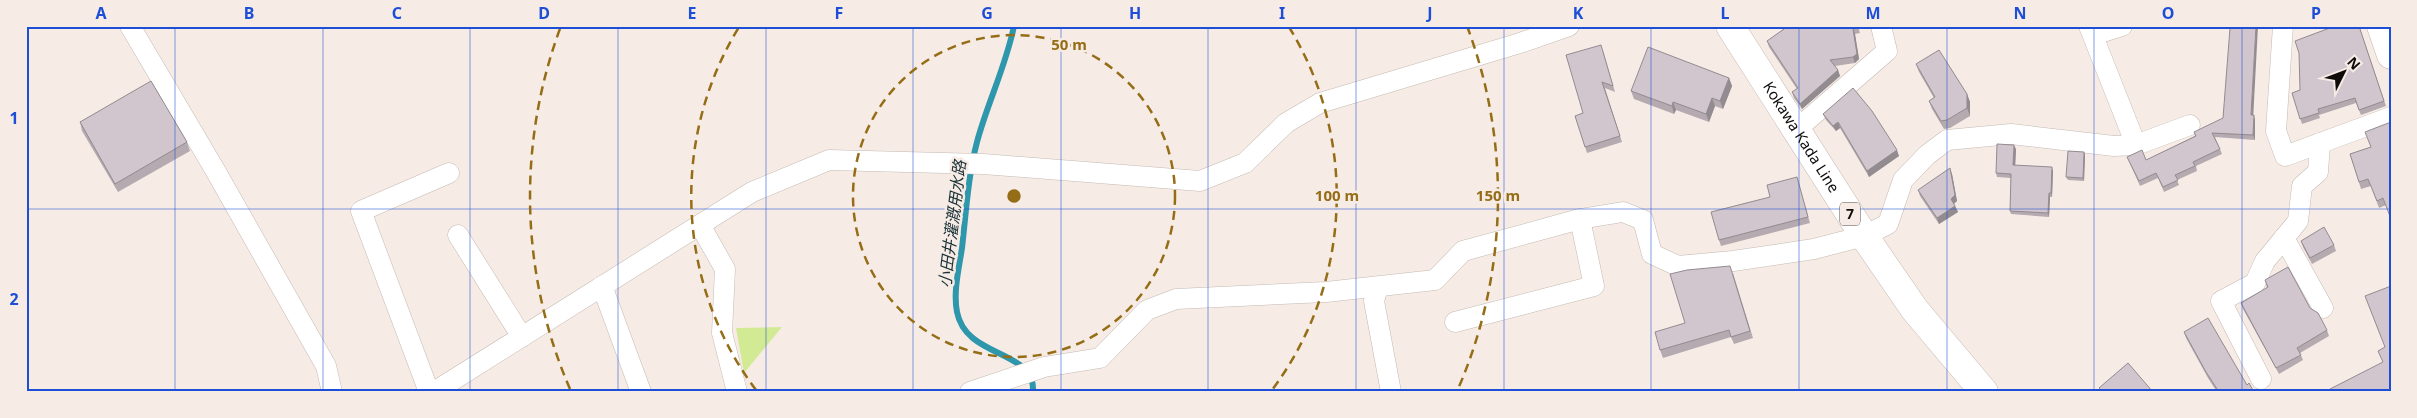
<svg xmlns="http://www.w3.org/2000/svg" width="2417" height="418" font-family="'Noto Sans','Noto Sans JP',sans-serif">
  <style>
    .green { fill: #d3ea95 }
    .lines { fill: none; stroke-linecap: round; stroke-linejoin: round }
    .stream { stroke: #2e97ac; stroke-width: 6 }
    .street-casing { stroke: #c4bab3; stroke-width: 21 }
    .secondary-casing { stroke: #c4bab3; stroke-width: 29 }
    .primary-casing { stroke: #c4bab3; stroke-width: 29 }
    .street { stroke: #fff; stroke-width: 20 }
    .secondary { stroke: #fff; stroke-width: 28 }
    .primary { stroke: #fff; stroke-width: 28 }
    .wall { fill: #b4aab0 }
    .shaded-wall { fill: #928b90 }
    .building { fill: #d1c6cd; stroke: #928b90 }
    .grid { fill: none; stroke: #1d4ed8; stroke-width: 1; stroke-opacity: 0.55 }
    .ring { fill: none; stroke: #956d17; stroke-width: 2.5; stroke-dasharray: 9 6 }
    .labels { text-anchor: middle; stroke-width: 5; stroke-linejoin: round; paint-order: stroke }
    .shield { fill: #f7ece5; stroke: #544e4b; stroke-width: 1 }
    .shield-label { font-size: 14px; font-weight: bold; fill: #0e0b09 }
    .street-label { font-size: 15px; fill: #0e0b09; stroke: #f7ece5 }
    .water-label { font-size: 16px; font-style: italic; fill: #193137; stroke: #f7ece5 }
    .centre { fill: #956d17; stroke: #f7ece5; stroke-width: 2.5 }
    .ring-label { font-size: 15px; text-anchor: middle; font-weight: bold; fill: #956d17; stroke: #f7ece5; stroke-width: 5; stroke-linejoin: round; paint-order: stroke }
    .neatline { fill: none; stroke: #1d4ed8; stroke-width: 2 }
    .grid-label { font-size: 16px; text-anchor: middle; font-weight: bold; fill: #1d4ed8 }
  </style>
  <rect width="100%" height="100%" fill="#f7ece5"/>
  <polygon class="green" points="782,327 744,373 736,328"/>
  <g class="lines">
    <path class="stream" d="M 1014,26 C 1006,66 987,104 977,142 C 968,176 966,213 962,248 C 959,268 953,292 957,312 C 966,359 1036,349 1033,392"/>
    <g class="street-casing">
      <g id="street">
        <polyline points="130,26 215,170 326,366 332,392"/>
        <polyline points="2283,26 2276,131 2285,156 2391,117"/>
        <polyline points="2093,35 2122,26"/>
        <polyline points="1797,129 1887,51 1881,26"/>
        <polyline points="2136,145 2190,125"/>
        <polyline points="700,225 725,269 722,333 737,392"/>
        <polyline points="458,235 522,337"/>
        <polyline points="2284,238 2323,308"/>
        <polyline points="602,286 641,392"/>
        <polyline points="1378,287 1374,301 1391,392"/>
        <polyline points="1455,322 1594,286 1580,219"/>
        <polyline points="2261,379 2221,301 2255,283 2265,261 2298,221 2302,186 2318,172 2320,143"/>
        <polyline points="429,392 361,211 449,173"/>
        <polyline points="434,392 752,192 829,160 983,164 1200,181 1245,163 1286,123 1320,103 1520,43 1569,26"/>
        <polyline points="970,392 1044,367 1100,358 1147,310 1176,299 1326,292 1435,280 1463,251 1580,219 1623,212 1643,220 1652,254 1678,266 1733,261 1814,249 1864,236 1888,224 1903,180 1927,155 1947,140 2011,134 2114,146 2136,145 2089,26"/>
      </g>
    </g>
    <g class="secondary-casing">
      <polyline id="secondary" points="2381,26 2391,55"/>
    </g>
    <g class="primary-casing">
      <g id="primary">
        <path id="s1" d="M 1730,26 L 1864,236 L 1915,310 L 1984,392"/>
      </g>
    </g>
    <use href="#street" class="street"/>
    <use href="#secondary" class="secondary"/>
    <use href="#primary" class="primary"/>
  </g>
  <g class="wall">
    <polygon points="1780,26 1858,26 1860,33 1855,34 1859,59 1855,63 1835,66 1838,70 1840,76 1802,109 1794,98 1792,92 1797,89 1769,47 1767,41 1783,30"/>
    <polygon points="2359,26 2386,106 2361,115 2356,103 2319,115 2320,118 2302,124 2292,93 2300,90"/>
    <polygon points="1603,51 1615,92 1605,88 1622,142 1587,153 1575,116 1583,113"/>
    <polygon points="1916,64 1967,94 1970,102 1970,116 1950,128 1944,129 1932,109 1929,101 1934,98 1919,72"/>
    <polygon points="1729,78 1732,86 1723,109 1715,106 1709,122 1676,110 1674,114 1634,99 1631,91"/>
    <polygon points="1823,114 1899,156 1869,177 1840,128 1836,131 1826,120"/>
    <polygon points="2253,115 2255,120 2255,140 2215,137 2222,154 2196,166 2197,171 2177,180 2179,185 2164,192 2158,178 2140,186 2127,157 2146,160 2195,136 2194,132"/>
    <polygon points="80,122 187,142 190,151 118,192 82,131"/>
    <polygon points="2371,147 2386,205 2379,208 2371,186 2361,189 2350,154"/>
    <polygon points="2016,149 2015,165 2053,171 2052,197 2050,197 2049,217 2011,214 2010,211 2011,178 1997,177 1996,173"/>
    <polygon points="2085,155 2084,181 2068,180 2066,177"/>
    <polygon points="1952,174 1957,201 1954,204 1958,212 1939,224 1920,196 1918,190"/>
    <polygon points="1797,177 1810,223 1721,246 1719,240 1770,197"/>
    <polygon points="2301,241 2334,245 2336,251 2312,264 2303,247"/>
    <polygon points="1733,273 1753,338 1734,344 1731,337 1663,358 1660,350"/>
    <polygon points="2265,280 2327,330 2329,336 2300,353 2303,360 2279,374 2243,309 2241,303 2267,288"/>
    <polygon points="2184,332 2247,385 2254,392 2217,392 2208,378 2186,338"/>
  </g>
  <g class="shaded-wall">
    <polygon points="2256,26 2258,26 2253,120 2251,115"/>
    <polygon points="1853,29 1855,34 1859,59 1855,63 1853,57"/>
    <polygon points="1838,70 1840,76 1802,109 1800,104"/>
    <polygon points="1729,78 1732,86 1723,109 1720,101"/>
    <polygon points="1967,94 1970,102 1970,116 1967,108"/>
    <polygon points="1712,98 1715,106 1709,122 1706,114"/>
    <polygon points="1673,102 1676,110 1674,114 1672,106"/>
    <polygon points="2254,115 2255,120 2255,140 2253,135"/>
    <polygon points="1838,122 1840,128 1836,131 1833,126"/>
    <polygon points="2014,145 2016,149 2015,169 2013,165"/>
    <polygon points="1897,150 1899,156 1869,177 1867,171"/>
    <polygon points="2084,152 2085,155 2084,181 2083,178"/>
    <polygon points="2052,167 2053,171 2052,197 2051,193"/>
    <polygon points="1950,168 1952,174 1957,201 1953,204 1951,199"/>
    <polygon points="2049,193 2050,197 2049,217 2048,213"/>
    <polygon points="1955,206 1958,212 1939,224 1937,218"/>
  </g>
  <g class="building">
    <polygon points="1782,26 1857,26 1858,28 1853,29 1857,54 1853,57 1830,60 1838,70 1800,104 1792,92 1798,88 1767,41 1784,29"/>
    <polygon points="2236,26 2256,26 2251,115 2254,115 2253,135 2212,133 2220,149 2193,162 2195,166 2175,175 2178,180 2163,187 2156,173 2139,181 2127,157 2142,150 2146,160 2196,136 2194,132 2223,118 2230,28"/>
    <polygon points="2335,26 2359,26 2384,101 2359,110 2355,98 2318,109 2319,113 2300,119 2292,93 2300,90 2299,53 2295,41"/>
    <polygon points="1601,45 1613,86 1602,82 1620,136 1585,147 1575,116 1583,113 1566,55"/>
    <polygon points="1648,47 1729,78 1720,101 1712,98 1706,114 1673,102 1672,106 1631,91"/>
    <polygon points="1939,50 1967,94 1967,108 1947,120 1941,121 1929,101 1935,97 1916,64"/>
    <polygon points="151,81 187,142 115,184 80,122"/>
    <polygon points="1853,88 1872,111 1897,150 1867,171 1838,122 1833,126 1823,114"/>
    <polygon points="2391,122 2391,219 2383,198 2377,201 2368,179 2359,182 2350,154 2371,147 2365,132"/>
    <polygon points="1997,144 2014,145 2013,165 2052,167 2051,193 2049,193 2048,213 2010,211 2011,174 1996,173"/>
    <polygon points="2068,151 2084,152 2083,178 2066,177"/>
    <polygon points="1950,168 1955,195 1951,199 1955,206 1937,218 1918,190"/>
    <polygon points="1797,177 1808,217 1719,240 1711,212 1770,197 1767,185"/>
    <polygon points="2324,227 2334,245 2310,258 2301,241"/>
    <polygon points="1730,266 1750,331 1731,337 1729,330 1660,350 1655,332 1685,323 1670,274 1687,270"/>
    <polygon points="2288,267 2310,308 2318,313 2327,330 2297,348 2301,355 2276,368 2241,303 2268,287 2265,280"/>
    <polygon points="2391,286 2391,392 2332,392 2330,389 2383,362 2378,351 2385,347 2365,296"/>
    <polygon points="2208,318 2247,385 2249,383 2254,392 2219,392 2206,372 2184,332"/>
    <polygon points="2128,363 2153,392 2103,392 2099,388"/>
  </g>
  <path class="grid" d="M 175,26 L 175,392M 323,26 L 323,392M 470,26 L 470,392M 618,26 L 618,392M 766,26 L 766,392M 913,26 L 913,392M 1061,26 L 1061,392M 1208,26 L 1208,392M 1356,26 L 1356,392M 1504,26 L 1504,392M 1651,26 L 1651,392M 1799,26 L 1799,392M 1947,26 L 1947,392M 2094,26 L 2094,392M 2242,26 L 2242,392M 26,209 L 2391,209"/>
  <g class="ring">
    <circle cx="1014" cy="196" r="161"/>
    <path d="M756 390A323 323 0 0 1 739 27M1289 27A323 323 0 0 1 1272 390"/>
    <path d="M570 389A484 484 0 0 1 561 26M1467 26A484 484 0 0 1 1458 389"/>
  </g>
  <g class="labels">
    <rect class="shield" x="1840" y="202.5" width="20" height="23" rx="4"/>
    <g class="shield-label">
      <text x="1850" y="219">7</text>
    </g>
    <g class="street-label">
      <text dy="5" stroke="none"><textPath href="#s1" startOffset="132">Kokawa Kada Line</textPath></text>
    </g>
    <g class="water-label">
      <text transform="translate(952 224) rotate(-83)" y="6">小田井灌漑用水路</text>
    </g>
  </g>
  <circle cx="1014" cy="196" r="8" class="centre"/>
  <g class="ring-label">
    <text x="1069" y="50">50 m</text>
    <text x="1337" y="201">100 m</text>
    <text x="1498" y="201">150 m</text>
  </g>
  <rect width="2417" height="418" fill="none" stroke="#f7ece5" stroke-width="55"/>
  <g transform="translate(2344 72) rotate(48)" stroke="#f7ece5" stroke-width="4" paint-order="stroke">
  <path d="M0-4L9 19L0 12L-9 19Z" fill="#0e0b09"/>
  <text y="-8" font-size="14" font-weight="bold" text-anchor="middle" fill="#0e0b09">N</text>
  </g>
  <rect x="28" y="28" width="2362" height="362" class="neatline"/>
  <g class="grid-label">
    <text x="101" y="19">A</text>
    <text x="249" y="19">B</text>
    <text x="397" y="19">C</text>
    <text x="544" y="19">D</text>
    <text x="692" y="19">E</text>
    <text x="839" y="19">F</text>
    <text x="987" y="19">G</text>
    <text x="1135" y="19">H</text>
    <text x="1282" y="19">I</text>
    <text x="1430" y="19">J</text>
    <text x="1578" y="19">K</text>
    <text x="1725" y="19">L</text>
    <text x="1873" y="19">M</text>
    <text x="2020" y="19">N</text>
    <text x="2168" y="19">O</text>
    <text x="2316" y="19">P</text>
    <text x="14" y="124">1</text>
    <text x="14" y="305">2</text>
  </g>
</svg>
